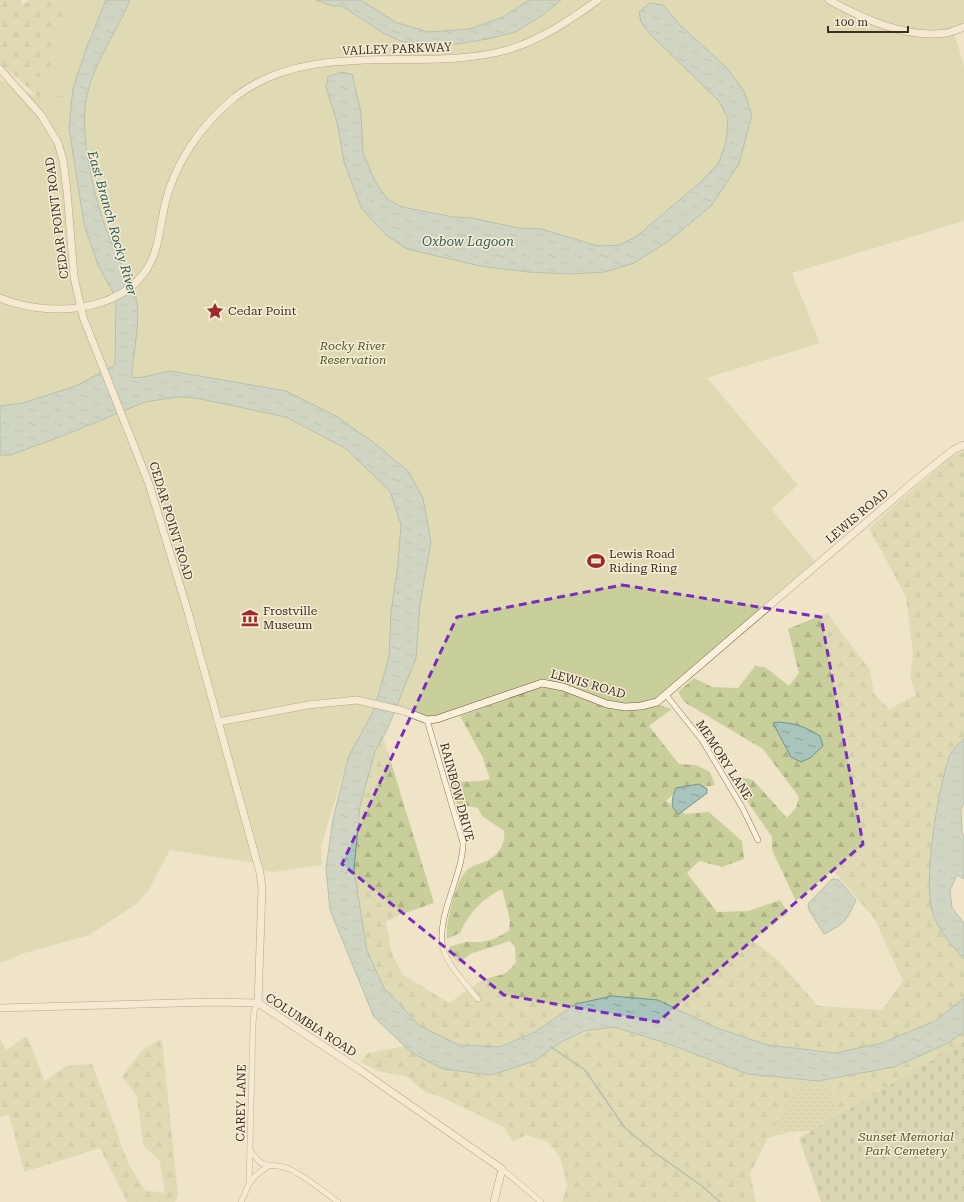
<svg xmlns="http://www.w3.org/2000/svg" width="964" height="1202" font-family="'Roboto Serif',serif">
  <style>
    .grass { fill: url(#grass-dots) }
    .forest { fill: url(#forest-firs) }
    .cemetery { fill: url(#cemetery-stones) }
    .park { fill: #c9cf9b }
    .water { fill: url(#water-ripples); stroke: #6f938a }
    .lines { fill: none; stroke-linecap: round; stroke-linejoin: round }
    .stream { stroke: #6f938a; stroke-width: 1.5 }
    .street-casing { stroke: #8d765c; stroke-width: 6 }
    .secondary-casing { stroke: #6f573f; stroke-width: 8 }
    .street { stroke: #faf1dc; stroke-width: 5 }
    .secondary { stroke: #faf1dc; stroke-width: 7 }
    .marked { fill: none; stroke: #7b2cbf; stroke-width: 3; stroke-dasharray: 8 5; stroke-linejoin: round }
    .labels { text-anchor: middle; stroke-width: 3; stroke-linejoin: round; paint-order: stroke }
    .street-label { font-size: 12px; fill: #3d2e20; stroke: #f7eed8 }
    .poi-label { font-size: 12px; fill: #3d2e20; stroke: #f7eed8; text-anchor: start }
    .park-label { font-size: 12px; font-style: italic; fill: #4d5a26; stroke: #f7eed8 }
    .water-label { font-size: 13px; font-style: italic; fill: #2f5d5a; stroke: #f7eed8 }
  </style>
  <defs>
    <pattern id="grass-dots" width="8" height="8" patternUnits="userSpaceOnUse"><rect width="8" height="8" fill="#c9cf9b"/><path d="M2 2h.1M6 6h.1" fill="none" stroke="#aeb285" stroke-width="1.8" stroke-linecap="round"/></pattern>
    <pattern id="forest-firs" width="22" height="20" patternUnits="userSpaceOnUse"><rect width="22" height="20" fill="#c9cf9b"/><path d="M5 1l3.5 6h-7zM16 11l3.5 6h-7z" fill="#aeb285"/></pattern>
    <pattern id="cemetery-stones" width="16" height="16" patternUnits="userSpaceOnUse"><rect width="16" height="16" fill="#bfc49a"/><path d="M2 7V4a2 2 0 0 1 4 0v3zM10 15v-3a2 2 0 0 1 4 0v3z" fill="#9ca07d"/></pattern>
    <pattern id="water-ripples" width="26" height="14" patternUnits="userSpaceOnUse"><rect width="26" height="14" fill="#a9c4bc"/><path d="M2 4q2-2 4 0t4 0M15 11q2-2 4 0t4 0" fill="none" stroke="#8ba098"/></pattern>
  </defs>
  <rect width="100%" height="100%" fill="#f0e4c8"/>
  <path class="grass" d="M 798,1079 L 818,1081 L 827,1080 C 838,1099 838,1109 830,1130 L 789,1132 L 768,1138 Z"/>
  <g class="forest">
    <path d="M 0,0 L 21,0 L 22,5 L 30,0 L 106,0 L 69,128 C 45,105 27,84 0,64 Z"/>
    <path d="M 964,451 L 964,738 L 950,755 L 944,936 L 964,959 L 964,998 L 935,1021 L 882,1043 L 835,1053 L 768,1045 L 717,1028 L 576,1004 L 535,1032 L 500,1047 L 459,1045 L 420,1026 L 384,988 L 367,951 L 354,870 L 360,806 L 375,751 L 383,736 L 434,903 L 402,914 L 386,922 L 391,951 L 402,974 L 449,1003 C 461,995 471,986 484,980 C 502,972 502,980 516,962 L 515,947 L 510,941 L 470,954 L 458,964 L 451,955 L 449,947 L 466,942 L 482,942 L 494,939 L 509,931 L 510,920 L 502,889 C 482,899 469,913 460,933 L 447,939 C 445,923 456,881 467,870 C 472,865 481,864 487,861 C 498,855 506,844 504,831 L 482,816 L 478,808 L 457,804 L 450,783 C 464,780 477,783 490,779 L 482,756 L 460,716 L 540,687 L 563,690 L 617,710 L 659,705 L 672,709 L 649,726 L 679,764 L 696,765 L 710,772 L 715,785 L 677,791 L 666,801 L 685,814 L 709,812 L 742,841 L 744,859 L 722,867 L 699,861 L 687,873 L 717,912 L 748,911 L 780,900 L 788,913 L 753,941 L 777,959 L 818,1006 L 882,1010 L 903,981 L 874,918 L 833,870 L 796,901 L 772,850 L 772,837 L 736,785 L 740,777 L 753,780 L 787,818 L 796,808 L 799,797 L 763,749 L 684,702 L 678,692 L 694,678 L 712,687 L 738,688 L 755,666 L 765,667 L 789,686 L 799,673 L 788,629 L 827,613 L 870,670 L 874,694 L 889,709 L 916,695 L 910,677 L 913,654 L 906,597 L 869,528 L 950,457 Z"/>
    <path d="M 614,1027 L 666,1043 L 748,1074 L 798,1079 L 750,1174 L 756,1202 L 562,1202 L 567,1185 L 560,1157 L 548,1142 L 526,1135 L 513,1142 L 504,1127 L 439,1096 L 425,1092 L 406,1076 L 378,1071 L 361,1062 L 368,1053 L 405,1046 L 412,1053 L 535,1061 C 566,1038 576,1033 614,1027 Z"/>
    <polygon points="964,1032 964,1070 835,1118 835,1095 827,1080 894,1067 944,1045"/>
    <polygon points="27,1036 45,1081 66,1066 92,1064 128,1163 145,1190 165,1193 160,1161 143,1145 137,1096 122,1077 143,1049 162,1039 178,1196 175,1202 127,1202 100,1148 24,1172 9,1115 0,1117 0,1039 6,1050"/>
  </g>
  <polygon class="cemetery" points="964,1042 964,1202 821,1202 799,1138"/>
  <polygon class="park" points="68,0 964,0 964,26 953,30 964,66 964,221 792,273 820,343 707,378 798,485 771,509 818,565 659,701 618,708 546,679 440,719 378,705 348,758 321,847 322,865 273,872 261,870 259,864 170,850 148,891 138,903 89,935 25,953 0,963 0,80 68,110 70,100 16,76 34,77 50,75 55,34"/>
  <g class="water">
    <path d="M 106,0 L 130,0 C 115,36 89,68 85,108 C 82,147 95,204 111,241 C 116,253 121,265 127,277 C 129,282 134,287 135,293 C 142,319 133,350 132,377 C 138,380 162,372 171,371 L 286,391 L 336,416 L 374,443 L 408,471 L 423,498 L 431,542 L 420,604 L 416,658 L 388,728 L 375,751 L 360,806 L 354,870 L 367,951 L 384,988 L 420,1026 L 459,1045 L 500,1047 L 535,1032 L 576,1004 L 612,996 L 658,1000 L 717,1028 L 768,1045 L 835,1053 L 882,1043 L 935,1021 L 964,998 L 964,1032 L 944,1045 L 894,1067 L 818,1081 L 748,1074 L 666,1043 L 614,1027 L 585,1031 L 561,1042 L 535,1061 L 491,1075 L 443,1069 L 412,1053 L 374,1017 L 330,910 L 326,868 L 333,819 L 348,758 L 374,710 L 389,657 L 391,612 L 398,563 L 401,525 L 390,491 L 345,448 L 286,417 L 196,398 L 177,397 L 145,402 L 65,435 L 11,455 L 0,455 L 0,406 L 23,403 L 76,386 L 115,365 L 116,298 L 98,265 L 84,224 L 69,128 L 73,88 L 85,52 Z"/>
    <polygon points="316,0 361,0 395,22 428,32 470,29 503,17 529,0 561,0 543,15 515,32 487,39 444,46 423,45 400,41 383,33 342,6 332,6"/>
    <polygon points="650,3 663,5 680,25 726,67 744,91 752,115 739,164 711,206 670,240 634,263 605,272 572,274 528,272 480,266 407,249 386,235 362,209 355,191 344,162 337,122 326,87 328,77 341,72 352,74 361,113 363,153 375,181 387,199 402,207 453,217 472,218 518,228 541,229 598,246 619,245 636,237 704,179 719,162 726,142 728,119 719,101 650,34 641,22 639,12"/>
    <path d="M 779,722 C 798,724 805,727 820,736 L 823,746 L 810,758 L 801,762 L 791,757 L 773,723 Z"/>
    <path d="M 964,738 L 964,802 L 961,810 L 962,833 L 964,836 L 964,879 L 957,875 L 950,890 L 952,908 L 964,923 L 964,959 C 952,945 939,932 933,914 C 922,883 938,790 949,757 C 952,750 959,744 964,738 Z"/>
    <path d="M 699,784 L 707,789 L 707,793 L 679,814 C 669,808 672,798 676,788 Z"/>
    <path d="M 832,879 L 839,880 L 856,900 C 847,920 845,924 824,934 L 809,910 L 808,904 Z"/>
  </g>
  <g class="lines">
    <polyline class="stream" points="551,1047 585,1070 625,1128 658,1155 702,1186 720,1202"/>
    <g class="street-casing">
      <g id="street">
        <polyline points="666,695 702,740 742,807 758,840"/>
        <path d="M 427,720 L 463,843 C 463,876 436,915 443,948 C 446,963 468,987 478,999"/>
        <path d="M 250,1150 C 265,1174 272,1161 289,1169 C 304,1175 324,1192 338,1202"/>
        <polyline points="502,1169 541,1202"/>
        <polyline points="249,1184 255,1176 268,1166"/>
        <polyline points="241,1202 249,1184 253,1025 254,1011 258,1003"/>
      </g>
    </g>
    <g class="secondary-casing">
      <g id="secondary">
        <path d="M 829,0 C 861,18 908,39 946,33 C 952,32 958,29 964,27"/>
        <polyline points="0,69 41,115 58,143 63,160 67,191 74,277 83,317 149,484 188,612 260,873 262,888 258,1003"/>
        <path d="M 0,298 C 46,317 117,314 147,269 C 159,250 160,225 165,204 C 175,162 202,124 235,97 C 312,37 420,74 507,50 C 541,40 570,20 598,0"/>
        <polyline points="218,722 308,705 357,700 404,711 427,720 437,719 542,683 563,687 607,704 625,707 641,706 657,702 917,479 953,450 964,445"/>
        <polyline points="0,1008 213,1002 258,1003 360,1070 502,1169 494,1202"/>
      </g>
    </g>
    <use href="#street" class="street"/>
    <use href="#secondary" class="secondary"/>
  </g>
  <path d="M0 0H964V1202H0ZM 622,585 L 821,617 L 863,844 L 658,1022 L 504,995 L 342,864 L 457,617 Z" fill="#f0e4c8" fill-opacity=".55" fill-rule="evenodd"/>
  <path class="marked" d="M 622,585 L 821,617 L 863,844 L 658,1022 L 504,995 L 342,864 L 457,617 Z"/>
  <defs>
    <g id="sight-bare" transform="scale(1.38)"><path d="M0-6L1.8-2.2L6-1.7L2.9 1.2L3.7 5.4L0 3.3L-3.7 5.4L-2.9 1.2L-6-1.7L-1.8-2.2Z" fill="#9e2a2b" stroke="#f7eed8" stroke-width="2.5" paint-order="stroke"/></g>
    <g id="stadium-bare" transform="scale(1.38)"><path d="M0-5a6.5 5 0 1 0 0 10a6.5 5 0 1 0 0-10ZM-3.5-1.8h7v3.6h-7Z" fill="#9e2a2b" stroke="#f7eed8" stroke-width="2.5" paint-order="stroke"/></g>
    <g id="museum-bare" transform="scale(1.38)"><path d="M0-6L6-3V-2H-6V-3ZM-5-1h2V3h-2ZM-1-1h2V3h-2ZM3-1h2V3H3ZM-6 4H6V6H-6Z" fill="#9e2a2b" stroke="#f7eed8" stroke-width="2.5" paint-order="stroke"/></g>
  </defs>
  <g fill-rule="evenodd">
    <use href="#sight-bare" x="215" y="311"/>
    <use href="#stadium-bare" x="596" y="561"/>
    <use href="#museum-bare" x="250" y="618"/>
  </g>
  <g class="labels">
    <g class="street-label">
      <text transform="translate(397 49) rotate(-2)" y="4">VALLEY PARKWAY</text>
      <text transform="translate(57 218) rotate(-97)" y="4">CEDAR POINT ROAD</text>
      <text transform="translate(857 516) rotate(-40)" y="4">LEWIS ROAD</text>
      <text transform="translate(171 521) rotate(73)" y="4">CEDAR POINT ROAD</text>
      <text transform="translate(588 684) rotate(16)" y="4">LEWIS ROAD</text>
      <text transform="translate(724 760) rotate(57)" y="4">MEMORY LANE</text>
      <text transform="translate(457 792) rotate(75)" y="4">RAINBOW DRIVE</text>
      <text transform="translate(311 1025) rotate(33)" y="4">COLUMBIA ROAD</text>
      <text transform="translate(241 1103) rotate(-89)" y="4">CAREY LANE</text>
    </g>
    <g class="poi-label">
      <text x="228" y="315">Cedar Point</text>
      <text x="609" y="558">Lewis Road<tspan x="609" dy="14">Riding Ring</tspan></text>
      <text x="263" y="615">Frostville<tspan x="263" dy="14">Museum</tspan></text>
    </g>
    <g class="park-label">
      <text x="353" y="350">Rocky River<tspan x="353" dy="14">Reservation</tspan></text>
      <text x="906" y="1141">Sunset Memorial<tspan x="906" dy="14">Park Cemetery</tspan></text>
    </g>
    <g class="water-label">
      <text transform="translate(113 223) rotate(74)" y="5">East Branch Rocky River</text>
      <text x="468" y="246">Oxbow Lagoon</text>
    </g>
  </g>
  <path d="M828 26v6h80v-6" fill="none" stroke="#3d2e20" stroke-width="2"/>
  <text x="834" y="26" font-size="12" fill="#3d2e20" stroke="#f7eed8" stroke-width="3" paint-order="stroke">100 m</text>
</svg>
